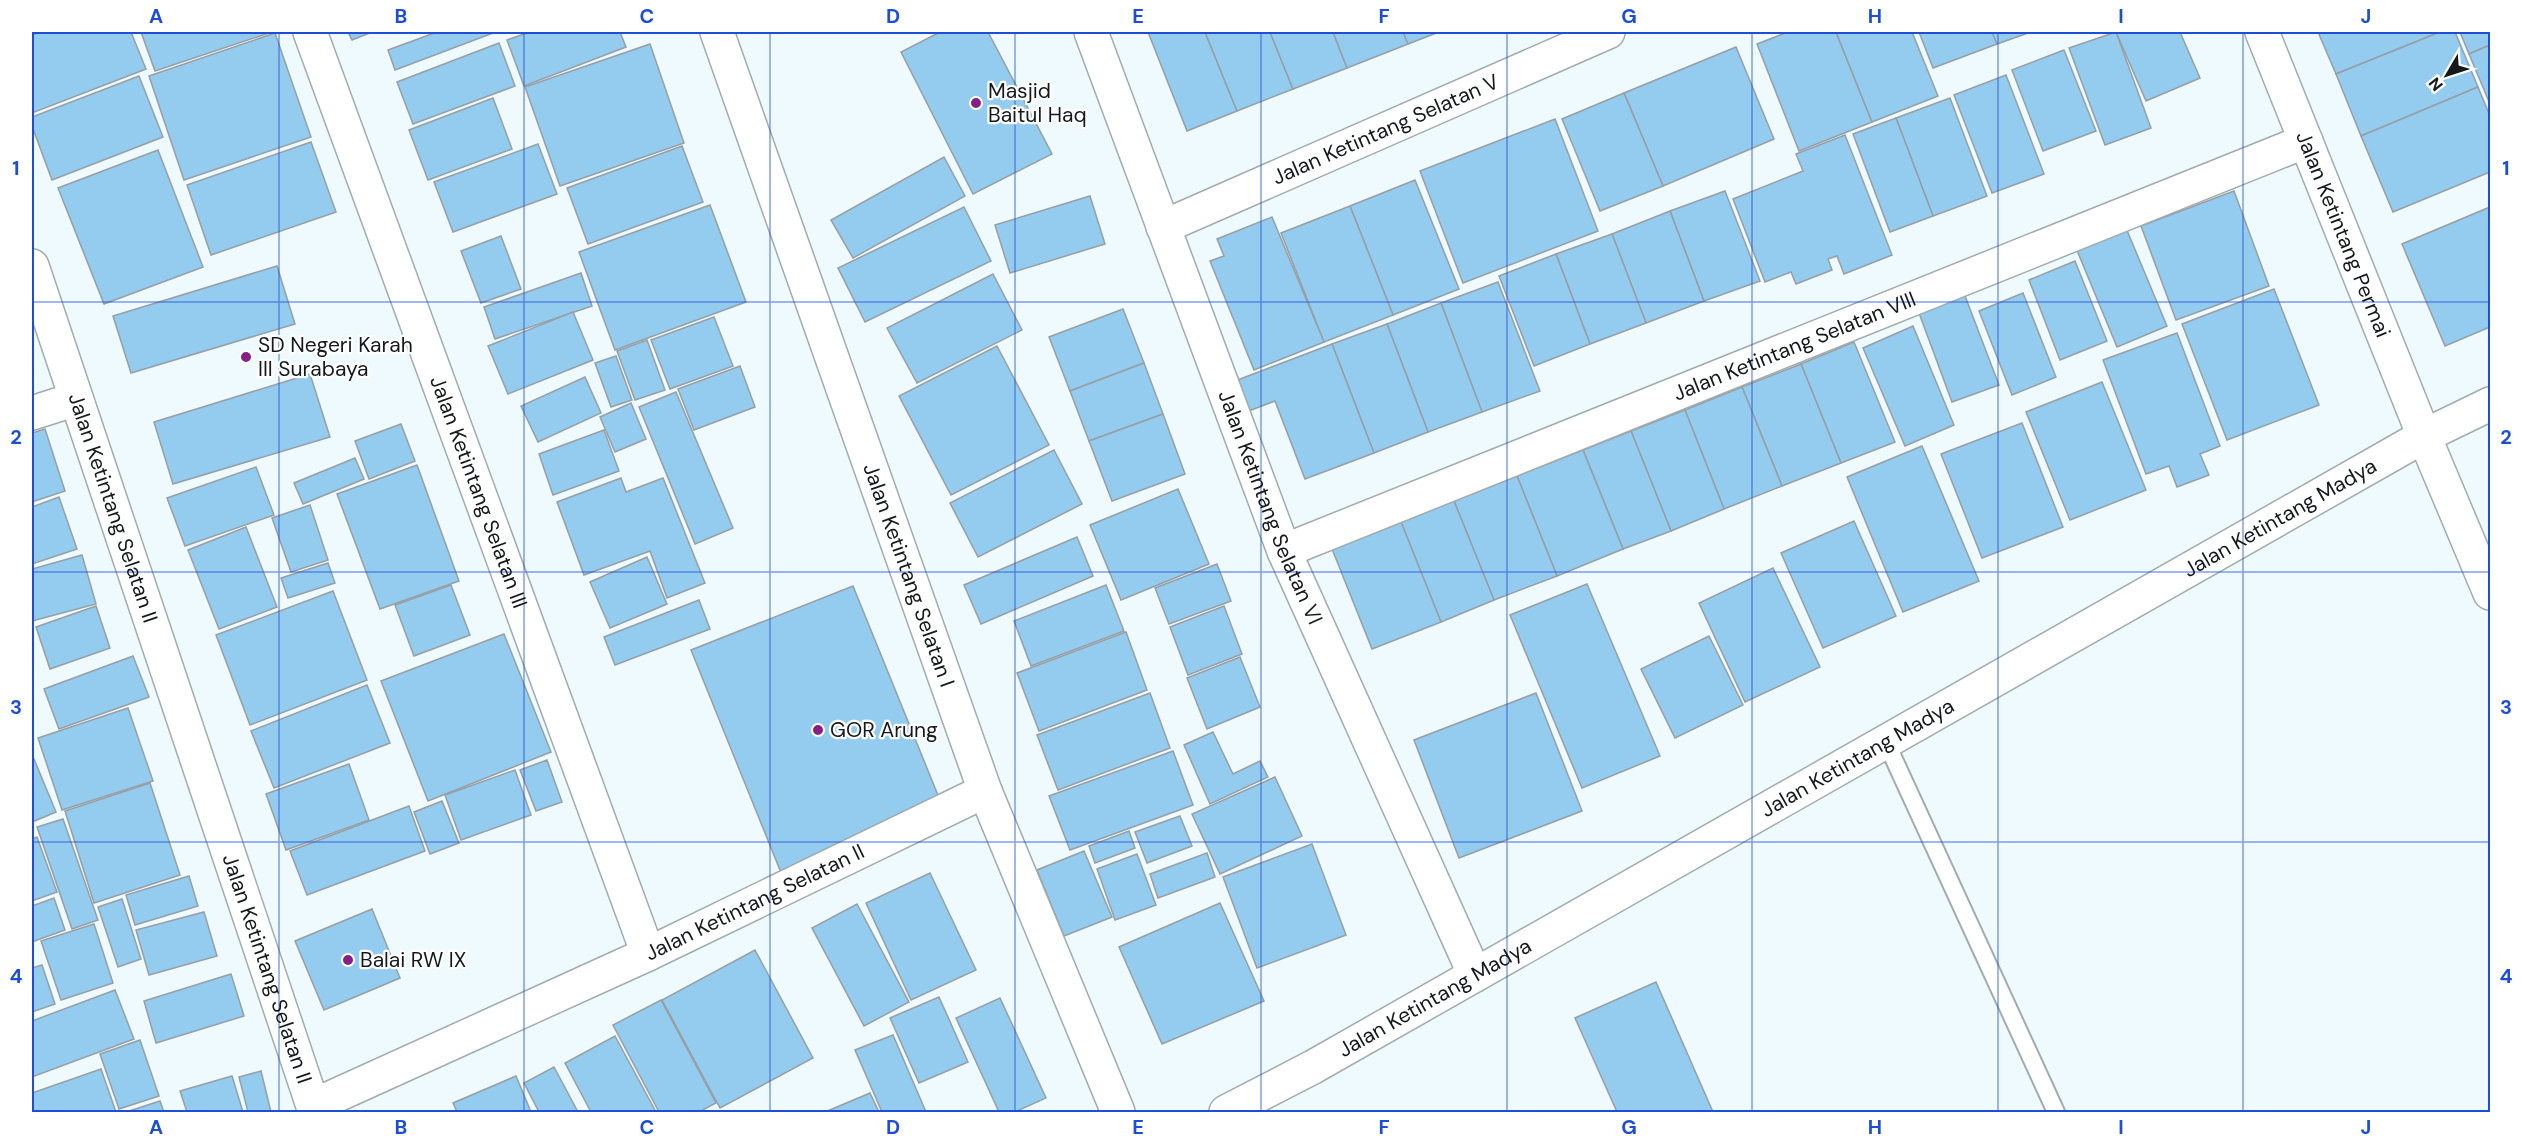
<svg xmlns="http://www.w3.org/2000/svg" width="2522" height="1144" font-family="'DM Sans',sans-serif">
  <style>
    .building { fill: #93ccef; stroke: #969fa5; stroke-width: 1.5 }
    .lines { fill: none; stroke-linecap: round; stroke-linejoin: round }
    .service-casing { stroke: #a1acaf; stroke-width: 20 }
    .minor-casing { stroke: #a1acaf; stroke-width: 36 }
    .tertiary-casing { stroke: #a1acaf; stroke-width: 36 }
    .service { stroke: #fff; stroke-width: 16 }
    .minor { stroke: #fff; stroke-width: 33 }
    .tertiary { stroke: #fff; stroke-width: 33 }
    .grid { fill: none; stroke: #1d4ed8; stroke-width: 1.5; stroke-opacity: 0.55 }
    .poi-dot { fill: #862088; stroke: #fff; stroke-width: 2 }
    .labels { text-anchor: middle; stroke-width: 4.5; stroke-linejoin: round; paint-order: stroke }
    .poi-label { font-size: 21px; fill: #15191a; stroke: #fff; text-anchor: start }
    .street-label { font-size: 21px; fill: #15191a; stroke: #fff }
    .neatline { fill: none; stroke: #1d4ed8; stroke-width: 2 }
    .grid-label { font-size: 20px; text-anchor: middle; font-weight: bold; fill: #1d4ed8 }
  </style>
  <rect width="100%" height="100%" fill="#eefafd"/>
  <g class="building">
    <polygon points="41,32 131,32 146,69 32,113 32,35"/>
    <polygon points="141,32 272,32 155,71"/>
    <polygon points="348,32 372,32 352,40"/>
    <polygon points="437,32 493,33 395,70 388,50"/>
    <polygon points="530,32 620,32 626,47 524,86 507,40"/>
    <polygon points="940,32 988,32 1052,154 973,194 901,52"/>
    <polygon points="1148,32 1205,32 1237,111 1187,131"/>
    <polygon points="1205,32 1270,32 1293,89 1237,111"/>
    <polygon points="1270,32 1333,32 1347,68 1293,89"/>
    <polygon points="1333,32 1403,32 1408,44 1347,68"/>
    <polygon points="1403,32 1439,32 1408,44"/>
    <polygon points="1788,32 1836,32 1872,122 1799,151 1757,44"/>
    <polygon points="1836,32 1912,32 1938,96 1872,122"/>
    <polygon points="1919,32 1992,32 1997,44 1933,68"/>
    <polygon points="1992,32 2031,32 1997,44"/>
    <polygon points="2116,32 2151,128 2105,145 2069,48"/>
    <polygon points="2116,32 2180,32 2200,78 2146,101"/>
    <polygon points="2318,32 2440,32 2336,74"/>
    <polygon points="2440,32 2455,32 2478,87 2361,136 2336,74"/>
    <polygon points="2460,32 2490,32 2490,45 2469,54"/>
    <polygon points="275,33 311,137 184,180 149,76"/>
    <polygon points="499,43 515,86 413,124 397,82"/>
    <polygon points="650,44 684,143 560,186 525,87"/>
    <polygon points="2490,45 2490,104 2469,54"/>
    <polygon points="1736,47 1774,139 1663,186 1624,93"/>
    <polygon points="2064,50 2096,131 2043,151 2012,70"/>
    <polygon points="2006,75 2044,174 1992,193 1954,95"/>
    <polygon points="139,76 163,137 52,180 32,126 32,117"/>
    <polygon points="2478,87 2490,116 2490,172 2393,212 2361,136"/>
    <polygon points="1624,93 1663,186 1600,211 1562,119"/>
    <polygon points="493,98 512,149 428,180 409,130"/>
    <polygon points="1950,98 1987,196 1933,216 1896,118"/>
    <polygon points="1896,118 1933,216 1890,232 1853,134"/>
    <polygon points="1555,119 1598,231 1463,283 1420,171"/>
    <polygon points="1845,135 1892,255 1844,274 1837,256 1828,259 1832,270 1796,284 1791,272 1765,282 1733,199 1803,171 1796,154"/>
    <polygon points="311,142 336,212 211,255 187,185"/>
    <polygon points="538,144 557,194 453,232 434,182"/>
    <polygon points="682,146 703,202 588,244 567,188"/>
    <polygon points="158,150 203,267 104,304 58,188"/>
    <polygon points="944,157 965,196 853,258 831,220"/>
    <polygon points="1415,180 1459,289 1393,315 1350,206"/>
    <polygon points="1725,191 1760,281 1704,301 1670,211"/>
    <polygon points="2234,191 2269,286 2176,320 2141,226"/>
    <polygon points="1090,196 1105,244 1010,273 995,225"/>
    <polygon points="710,205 746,302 615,350 579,252"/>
    <polygon points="1350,206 1393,315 1324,342 1281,233"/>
    <polygon points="964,207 991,261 865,322 838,268"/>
    <polygon points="2490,207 2490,327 2445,346 2402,244"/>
    <polygon points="1670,211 1704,301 1646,323 1612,234"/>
    <polygon points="1272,217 1324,342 1254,370 1210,261 1224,256 1217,239"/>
    <polygon points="2126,228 2167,326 2117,347 2076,248"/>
    <polygon points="1612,234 1646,323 1590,344 1556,254"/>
    <polygon points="501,236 521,289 481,303 461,251"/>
    <polygon points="1556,254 1590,344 1534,366 1499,276"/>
    <polygon points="2075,261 2107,341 2060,360 2029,280"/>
    <polygon points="277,266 295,324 131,373 113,316"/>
    <polygon points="581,273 592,306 495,339 484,307"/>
    <polygon points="993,274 1022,330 917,383 887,328"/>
    <polygon points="1498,282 1540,391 1482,412 1441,303"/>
    <polygon points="1962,288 1999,385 1952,402 1916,305"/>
    <polygon points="2274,289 2319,405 2227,440 2182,324"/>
    <polygon points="2023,293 2056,377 2012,395 1979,311"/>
    <polygon points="1441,303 1482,412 1428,432 1387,324"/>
    <polygon points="1123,309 1144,363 1070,391 1049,337"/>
    <polygon points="573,312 593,360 508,394 488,346"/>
    <polygon points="714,317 733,366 670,389 651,340"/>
    <polygon points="1387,324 1428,432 1374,453 1332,344"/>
    <polygon points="1913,326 1954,425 1905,446 1863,348"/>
    <polygon points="2177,333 2220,446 2200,454 2209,475 2177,487 2169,466 2146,474 2103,360"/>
    <polygon points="647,340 665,390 635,400 617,351"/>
    <polygon points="1854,342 1895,442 1841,463 1801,364"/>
    <polygon points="1332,344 1374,453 1305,479 1275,401 1238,415 1227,384"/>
    <polygon points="997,346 1049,445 951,495 899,396"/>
    <polygon points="616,356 632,400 611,407 595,363"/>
    <polygon points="1144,363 1163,414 1089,441 1070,391"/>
    <polygon points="1801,364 1841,463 1782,486 1742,387"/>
    <polygon points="740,366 755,407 694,430 678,389"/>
    <polygon points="310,374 330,437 173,484 154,422"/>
    <polygon points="585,377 601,413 538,442 521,406"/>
    <polygon points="2102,382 2146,490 2070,520 2026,412"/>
    <polygon points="1742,387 1782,486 1724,509 1685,410"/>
    <polygon points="676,392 733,528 695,544 639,407"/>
    <polygon points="631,403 646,439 615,452 600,417"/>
    <polygon points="1685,410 1724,509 1671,531 1631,431"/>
    <polygon points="1163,414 1185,474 1112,501 1089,441"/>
    <polygon points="2022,423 2063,527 1982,558 1941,454"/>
    <polygon points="401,424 415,461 369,479 355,441"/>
    <polygon points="45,429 65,491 32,502 32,433"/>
    <polygon points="604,430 619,471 553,495 539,454"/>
    <polygon points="1631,431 1671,531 1623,549 1583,450"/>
    <polygon points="1922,446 1979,581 1903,612 1847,477"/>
    <polygon points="1054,450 1082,504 978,557 950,503"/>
    <polygon points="1583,450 1623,549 1557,576 1517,476"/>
    <polygon points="355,458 364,479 303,504 294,483"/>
    <polygon points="417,465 459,581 380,609 337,494"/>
    <polygon points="256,467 274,515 185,546 167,498"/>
    <polygon points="1517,476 1557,576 1494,600 1454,501"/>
    <polygon points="621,478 626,492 663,478 705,583 667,598 650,551 584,575 557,502"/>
    <polygon points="1178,489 1209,564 1121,600 1090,525"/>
    <polygon points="59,497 77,549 32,564 32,507"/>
    <polygon points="1454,501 1494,600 1441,622 1401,522"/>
    <polygon points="310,505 328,560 291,572 272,518"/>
    <polygon points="1854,521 1896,616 1823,648 1781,553"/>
    <polygon points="1401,522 1441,622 1372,649 1332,549"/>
    <polygon points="246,527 277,607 219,629 188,550"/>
    <polygon points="1077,537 1093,576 981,624 964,585"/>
    <polygon points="82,555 96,604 32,621 32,569"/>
    <polygon points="647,557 667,604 610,628 590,582"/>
    <polygon points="328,563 335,583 288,598 281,578"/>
    <polygon points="1217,564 1231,601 1169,624 1155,588"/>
    <polygon points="1773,568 1820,667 1745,702 1699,603"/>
    <polygon points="1587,584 1660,756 1582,788 1510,615"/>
    <polygon points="451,585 470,635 414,656 395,605"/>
    <polygon points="1106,585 1124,631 1031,666 1014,621"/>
    <polygon points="853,586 944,810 782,875 691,650"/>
    <polygon points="333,591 367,680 250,725 216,635"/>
    <polygon points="699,600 710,629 615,665 604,637"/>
    <polygon points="96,606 110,648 50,669 36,627"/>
    <polygon points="1224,606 1242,654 1188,675 1170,627"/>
    <polygon points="1126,632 1147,690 1039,731 1017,673"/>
    <polygon points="504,634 551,752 428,801 381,681"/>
    <polygon points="1709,636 1743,705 1675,738 1641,669"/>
    <polygon points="133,656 149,697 59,729 44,689"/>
    <polygon points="1240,657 1260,707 1207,729 1187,678"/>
    <polygon points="367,685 390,743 274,788 251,731"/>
    <polygon points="1150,693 1170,748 1058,790 1037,735"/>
    <polygon points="1536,693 1582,811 1459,858 1414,740"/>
    <polygon points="128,708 153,781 62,810 38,738"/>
    <polygon points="1213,732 1233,774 1260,761 1268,777 1210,804 1184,745"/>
    <polygon points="1173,751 1193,805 1070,850 1049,796"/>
    <polygon points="34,759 56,812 32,822 32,760"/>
    <polygon points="547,760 562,802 536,811 520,770"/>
    <polygon points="349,764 369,820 286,850 266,794"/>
    <polygon points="515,770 531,815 461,840 445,795"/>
    <polygon points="1275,777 1302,836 1220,874 1192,814"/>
    <polygon points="150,783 180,875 94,903 65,811"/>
    <polygon points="442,801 459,843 430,854 414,812"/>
    <polygon points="409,806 425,851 307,895 290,851"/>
    <polygon points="1180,816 1192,846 1147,863 1135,832"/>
    <polygon points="63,819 98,920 72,929 37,827"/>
    <polygon points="1129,831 1135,848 1095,863 1089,846"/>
    <polygon points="37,837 57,892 32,901 32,839"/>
    <polygon points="1312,844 1346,935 1257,968 1223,877"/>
    <polygon points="1084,851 1112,917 1064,936 1037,870"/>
    <polygon points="1207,853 1215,877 1158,898 1150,874"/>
    <polygon points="1137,854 1156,905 1115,920 1097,869"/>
    <polygon points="930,873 976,970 911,1000 866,903"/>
    <polygon points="189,876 198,906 135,925 126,895"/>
    <polygon points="54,898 65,930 32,942 32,906"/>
    <polygon points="122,899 141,959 118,967 98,907"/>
    <polygon points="1220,903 1264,1001 1162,1044 1119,947"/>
    <polygon points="857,904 909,1002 864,1026 812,928"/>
    <polygon points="372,909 400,978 324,1010 295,941"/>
    <polygon points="204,912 217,956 149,975 136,930"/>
    <polygon points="94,924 113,983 61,1000 41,941"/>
    <polygon points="755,950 813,1058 720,1108 662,1000"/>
    <polygon points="42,965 55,1004 32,1012 32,968"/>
    <polygon points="231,974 244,1016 156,1043 144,1001"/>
    <polygon points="1656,982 1713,1112 1617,1112 1575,1018"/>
    <polygon points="115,990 134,1039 32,1077 32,1021"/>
    <polygon points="939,997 968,1062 919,1083 890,1018"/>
    <polygon points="1000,998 1046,1098 1015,1112 999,1112 956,1018"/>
    <polygon points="661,1000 716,1103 699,1112 659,1112 613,1025"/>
    <polygon points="893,1035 926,1112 882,1112 855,1050"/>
    <polygon points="615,1036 656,1112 591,1112 565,1063"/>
    <polygon points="140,1040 159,1096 119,1109 100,1054"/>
    <polygon points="554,1067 578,1112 539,1112 524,1083"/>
    <polygon points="101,1069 116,1112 32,1112 32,1093"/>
    <polygon points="261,1071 271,1112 248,1112 239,1077"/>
    <polygon points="232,1076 243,1112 187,1112 180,1091"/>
    <polygon points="516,1076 531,1112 457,1112 453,1103"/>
    <polygon points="870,1093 879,1112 825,1112"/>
    <polygon points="160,1101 164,1112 126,1112"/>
  </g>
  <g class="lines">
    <g class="service-casing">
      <polyline id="service" points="1886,742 2056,1112"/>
    </g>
    <g class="minor-casing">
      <g id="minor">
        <path id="s1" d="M 310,32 L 648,954"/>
        <path id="s2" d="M 717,32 L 985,791 L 1118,1112"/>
        <path id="s3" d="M 1091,32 L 1284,551 L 1475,975"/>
        <path id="s4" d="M 2262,32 L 2424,436"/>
        <path id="s5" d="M 1163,227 L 1608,32"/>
        <path id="s6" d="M 32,266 L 313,1106 L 648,954 L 985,791"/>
        <polyline points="32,413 76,399"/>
        <path id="s7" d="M 1284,551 L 2306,141"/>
      </g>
    </g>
    <g class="tertiary-casing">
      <g id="tertiary">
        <polyline points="2424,436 2490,593"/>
        <path id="s8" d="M 1226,1112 L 1313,1067 L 2424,436 L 2490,404"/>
      </g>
    </g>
    <use href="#service" class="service"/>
    <use href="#minor" class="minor"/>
    <use href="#tertiary" class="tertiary"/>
  </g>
  <path class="grid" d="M 279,32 L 279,1112M 524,32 L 524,1112M 770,32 L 770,1112M 1015,32 L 1015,1112M 1261,32 L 1261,1112M 1507,32 L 1507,1112M 1752,32 L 1752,1112M 1998,32 L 1998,1112M 2243,32 L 2243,1112M 32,302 L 2490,302M 32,572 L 2490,572M 32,842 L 2490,842"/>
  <g class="poi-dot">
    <circle cx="976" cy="103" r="6"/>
    <circle cx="246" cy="357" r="6"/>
    <circle cx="818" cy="730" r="6"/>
    <circle cx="348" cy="960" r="6"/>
  </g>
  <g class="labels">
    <g class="poi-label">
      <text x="988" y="98">Masjid<tspan x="988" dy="24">Baitul Haq</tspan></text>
      <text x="258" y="352">SD Negeri Karah<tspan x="258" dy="24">III Surabaya</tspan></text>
      <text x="830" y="737">GOR Arung</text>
      <text x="360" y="967">Balai RW IX</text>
    </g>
    <g class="street-label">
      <text dy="7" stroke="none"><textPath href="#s5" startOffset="243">Jalan Ketintang Selatan V</textPath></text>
      <text dy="7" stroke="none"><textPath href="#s4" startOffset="218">Jalan Ketintang Permai</textPath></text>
      <text dy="7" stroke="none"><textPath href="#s7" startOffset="550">Jalan Ketintang Selatan VIII</textPath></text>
      <text dy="7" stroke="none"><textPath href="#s1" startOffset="490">Jalan Ketintang Selatan III</textPath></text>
      <text dy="7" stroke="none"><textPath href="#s6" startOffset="255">Jalan Ketintang Selatan II</textPath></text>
      <text dy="7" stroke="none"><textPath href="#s3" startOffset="508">Jalan Ketintang Selatan VI</textPath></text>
      <text dy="7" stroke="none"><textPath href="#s8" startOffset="1210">Jalan Ketintang Madya</textPath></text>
      <text dy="7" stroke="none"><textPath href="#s2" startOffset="576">Jalan Ketintang Selatan I</textPath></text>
      <text dy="7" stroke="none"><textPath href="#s8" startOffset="724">Jalan Ketintang Madya</textPath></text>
      <text dy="7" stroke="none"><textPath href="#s6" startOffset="1372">Jalan Ketintang Selatan II</textPath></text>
      <text dy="7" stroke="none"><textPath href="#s6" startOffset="741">Jalan Ketintang Selatan II</textPath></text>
      <text dy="7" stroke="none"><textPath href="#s8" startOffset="238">Jalan Ketintang Madya</textPath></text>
    </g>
  </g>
  <rect width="2522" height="1144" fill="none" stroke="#ffffff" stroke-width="66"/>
  <g transform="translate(2447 75) rotate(231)" stroke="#ffffff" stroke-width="4.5" paint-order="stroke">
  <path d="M0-4.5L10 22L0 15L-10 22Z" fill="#15191a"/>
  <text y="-9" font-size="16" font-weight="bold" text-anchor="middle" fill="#15191a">N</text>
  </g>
  <rect x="33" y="33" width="2456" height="1078" class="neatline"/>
  <g class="grid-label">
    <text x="156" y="23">A</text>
    <text x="401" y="23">B</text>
    <text x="647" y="23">C</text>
    <text x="893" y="23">D</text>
    <text x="1138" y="23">E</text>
    <text x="1384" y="23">F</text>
    <text x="1629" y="23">G</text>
    <text x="1875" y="23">H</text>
    <text x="2121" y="23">I</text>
    <text x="2366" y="23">J</text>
    <text x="16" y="175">1</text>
    <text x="2506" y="175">1</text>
    <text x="16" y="444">2</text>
    <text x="2506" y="444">2</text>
    <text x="16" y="714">3</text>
    <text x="2506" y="714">3</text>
    <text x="16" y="983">4</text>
    <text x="2506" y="983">4</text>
    <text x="156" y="1134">A</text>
    <text x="401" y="1134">B</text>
    <text x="647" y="1134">C</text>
    <text x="893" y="1134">D</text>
    <text x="1138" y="1134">E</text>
    <text x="1384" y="1134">F</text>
    <text x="1629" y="1134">G</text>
    <text x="1875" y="1134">H</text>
    <text x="2121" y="1134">I</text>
    <text x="2366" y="1134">J</text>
  </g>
</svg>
